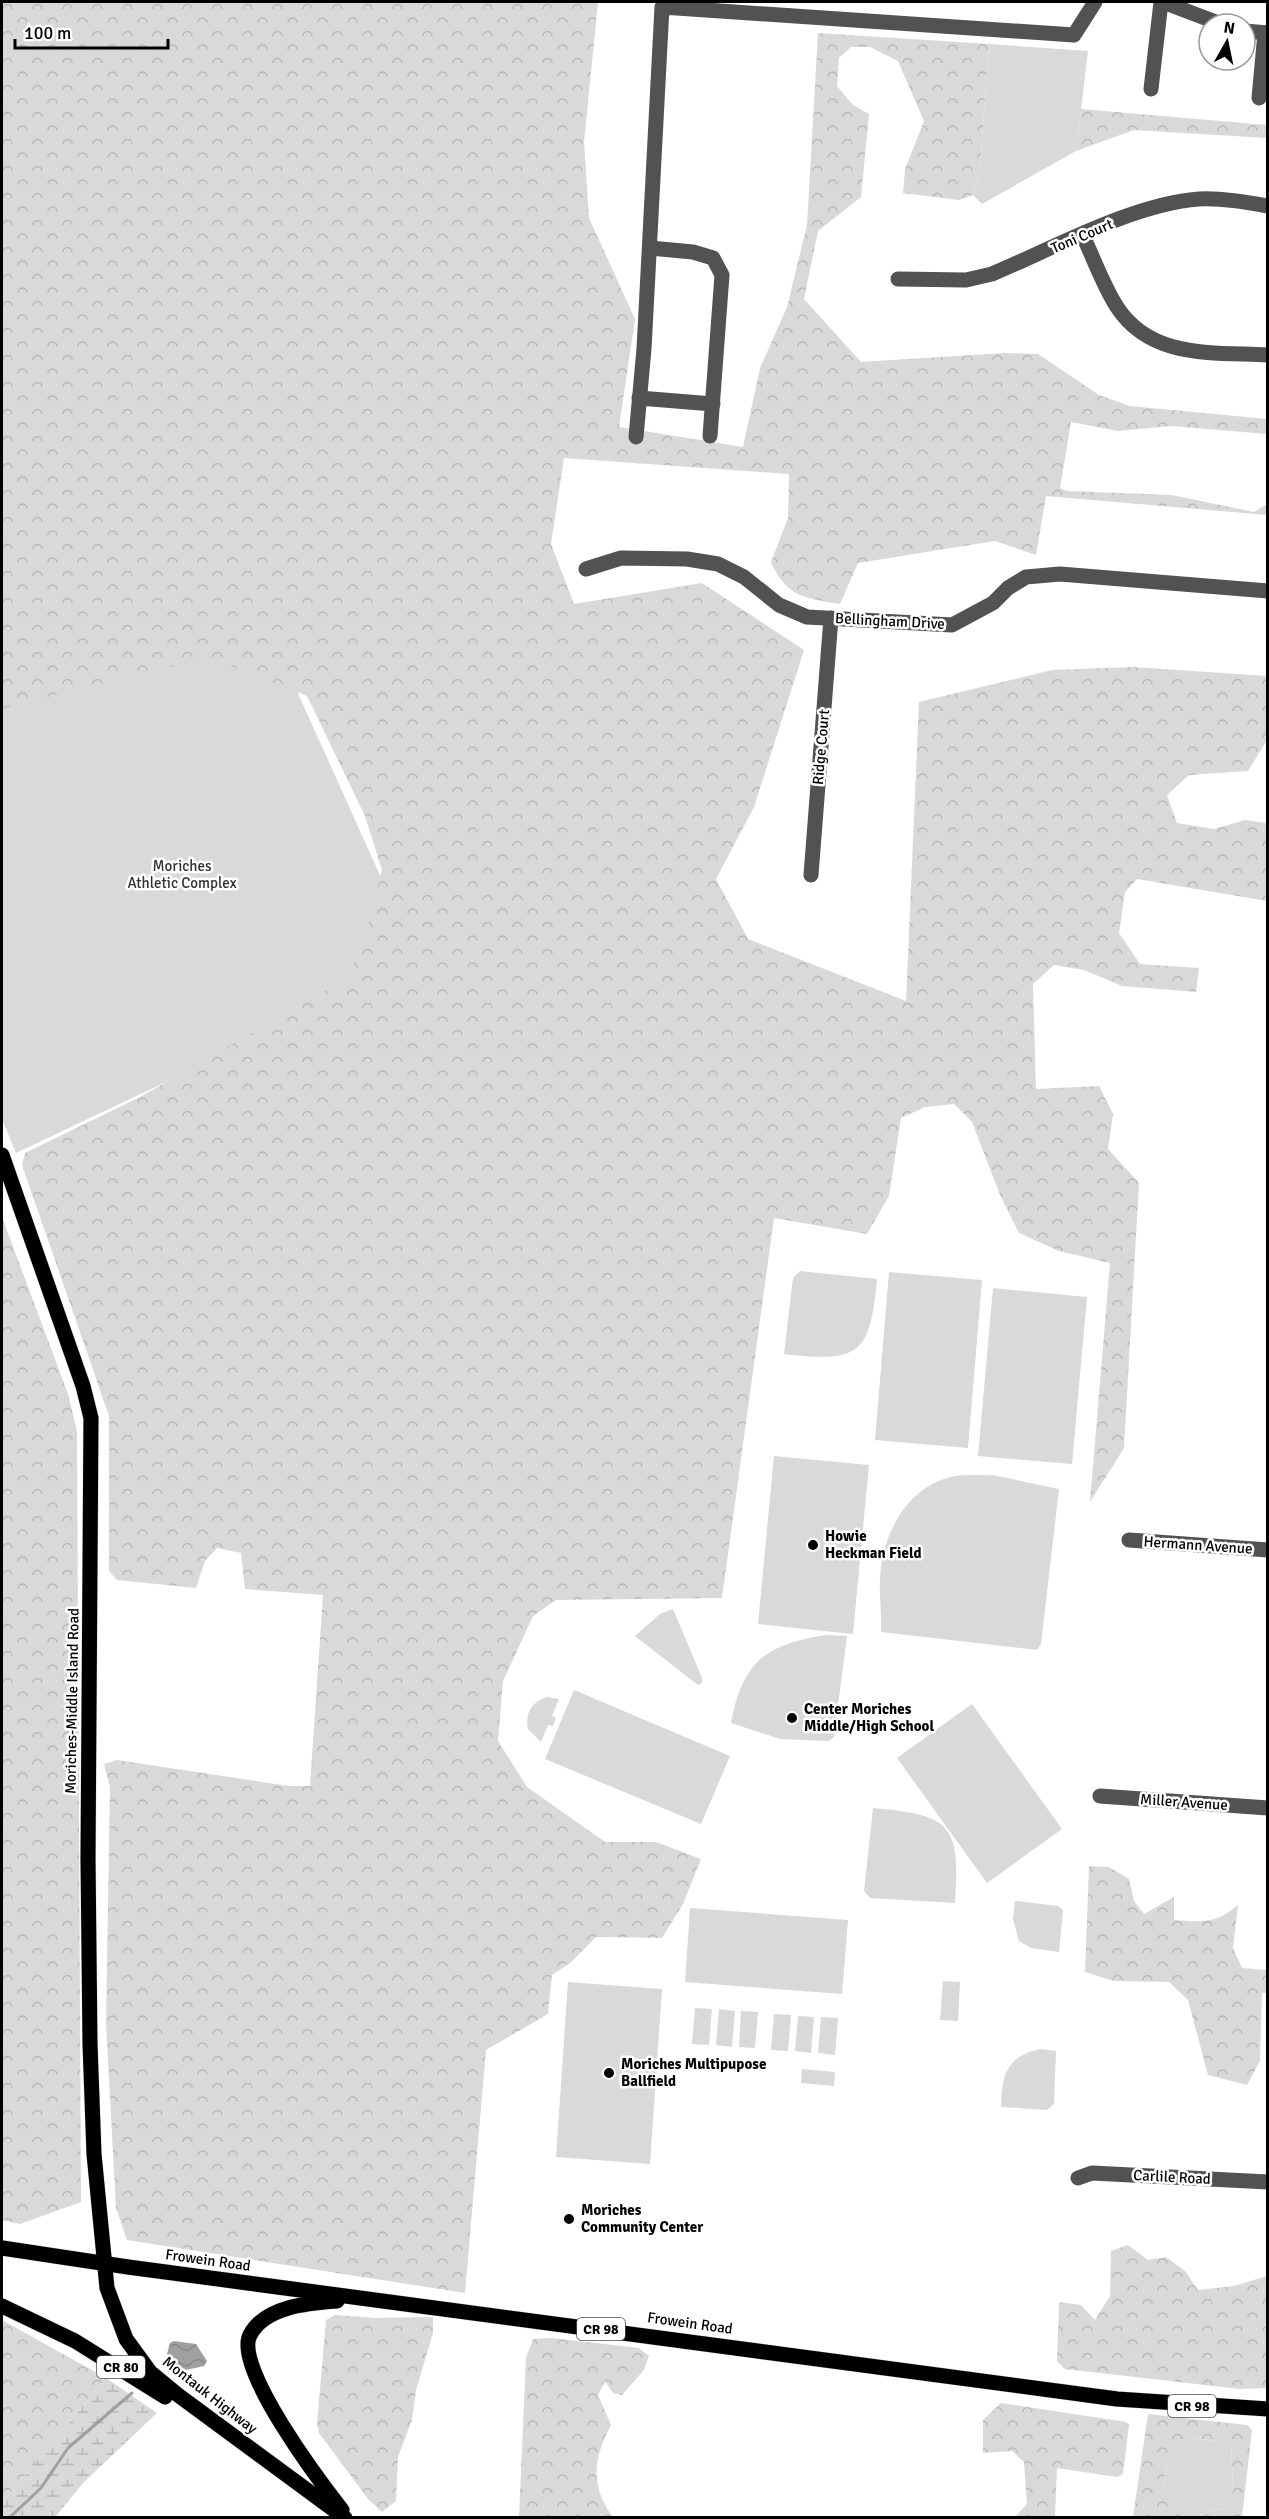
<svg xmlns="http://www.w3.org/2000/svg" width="1269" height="2519" font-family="Signika,sans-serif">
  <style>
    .green { fill: #d9d9d9 }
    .forest { fill: url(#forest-crowns); fill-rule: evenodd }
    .wetland { fill: url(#wetland-marsh) }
    .water { fill: url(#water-waves) }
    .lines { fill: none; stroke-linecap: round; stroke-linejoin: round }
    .stream { stroke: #a0a0a0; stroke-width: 3 }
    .major-casing { stroke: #dbdbdb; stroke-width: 16 }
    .minor { stroke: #525252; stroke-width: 15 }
    .major { stroke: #000; stroke-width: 15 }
    .poi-dot { fill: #000; stroke: #fff; stroke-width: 2 }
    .labels { text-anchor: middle; stroke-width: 5; stroke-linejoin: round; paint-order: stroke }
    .shield { fill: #fff; stroke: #4c4c4c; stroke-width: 1.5 }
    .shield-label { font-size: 14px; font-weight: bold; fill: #000 }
    .street-label { font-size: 15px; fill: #000; stroke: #fff }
    .park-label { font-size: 15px; fill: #303030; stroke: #fff }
    .poi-label { font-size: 15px; font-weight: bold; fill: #000; stroke: #fff; text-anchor: start }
  </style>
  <defs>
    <pattern id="forest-crowns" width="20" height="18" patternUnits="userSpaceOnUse" patternTransform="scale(1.5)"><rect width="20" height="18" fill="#d9d9d9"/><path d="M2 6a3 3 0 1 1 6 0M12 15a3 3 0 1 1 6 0" fill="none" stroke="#b8b8b8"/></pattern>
    <pattern id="wetland-marsh" width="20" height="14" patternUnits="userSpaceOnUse" patternTransform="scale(1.5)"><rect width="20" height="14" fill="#d9d9d9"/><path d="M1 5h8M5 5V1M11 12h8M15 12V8" fill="none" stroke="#b8b8b8"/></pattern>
    <pattern id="water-waves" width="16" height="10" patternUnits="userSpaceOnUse" patternTransform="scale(1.5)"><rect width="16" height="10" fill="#a0a0a0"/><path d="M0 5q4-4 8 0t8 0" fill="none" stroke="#888"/></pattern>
  </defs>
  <rect width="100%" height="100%" fill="#fff"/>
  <g class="green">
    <polygon points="989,44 1088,51 1076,151 982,204 973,195 980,167"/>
    <polygon points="265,620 419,962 16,1153 2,1119 2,704"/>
    <path d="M 800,1271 L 877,1279 C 870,1354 860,1363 784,1354 L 793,1278 Z"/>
    <polygon points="889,1272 982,1280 968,1448 875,1440"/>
    <polygon points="993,1288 1087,1297 1072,1464 978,1456"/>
    <polygon points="774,1456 869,1465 853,1634 758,1624"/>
    <path d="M 993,1475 L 1059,1489 L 1041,1644 L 1037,1650 L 881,1632 C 882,1614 879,1598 880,1580 C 881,1536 907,1484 956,1476 C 968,1474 981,1476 993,1475 Z"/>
    <polygon points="673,1609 702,1678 702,1683 698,1685 635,1636 660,1614"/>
    <path d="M 826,1635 L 847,1636 L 834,1737 L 829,1741 L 780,1739 L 731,1723 C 742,1662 766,1644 826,1635 Z"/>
    <polygon points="574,1690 730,1756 701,1824 545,1759"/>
    <path d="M 547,1697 L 559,1699 L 552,1716 L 556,1718 L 553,1726 L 548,1725 L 541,1742 L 528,1729 C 525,1712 532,1702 547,1697 Z"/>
    <polygon points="972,1704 1062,1829 987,1883 897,1758"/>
    <path d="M 873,1808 C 952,1815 960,1825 955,1903 L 870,1898 L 864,1891 Z"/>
    <polygon points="1015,1901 1058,1906 1063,1910 1059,1952 1031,1948 1019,1941 1013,1919"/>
    <polygon points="690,1908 848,1920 842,1994 685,1982"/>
    <polygon points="943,1981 960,1982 958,2021 940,2020"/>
    <polygon points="568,1982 662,1989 650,2164 556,2157"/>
    <polygon points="695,2008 712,2009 709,2045 692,2044"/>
    <polygon points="719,2009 735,2011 732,2047 716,2045"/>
    <polygon points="741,2011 758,2012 755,2048 739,2047"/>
    <polygon points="774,2014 791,2015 788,2051 771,2050"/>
    <polygon points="798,2016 814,2017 811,2053 795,2051"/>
    <polygon points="821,2017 838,2018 835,2055 818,2053"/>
    <path d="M 1040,2049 L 1056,2051 L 1054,2104 L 1047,2110 L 1001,2107 C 1002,2075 1006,2057 1040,2049 Z"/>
    <polygon points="802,2069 835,2072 834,2086 801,2083"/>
    <path d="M 1225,2434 L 1231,2440 L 1233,2490 L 1226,2508 C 1195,2515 1184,2516 1163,2491 C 1165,2466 1171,2453 1190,2437 L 1215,2441 Z"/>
  </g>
  <g class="forest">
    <path d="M 2,2 L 598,2 L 584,142 L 589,218 L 635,319 L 619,427 L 743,447 L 760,368 L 787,307 L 807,225 L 818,33 L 989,44 L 980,167 L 973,195 L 959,200 L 903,193 L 905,169 L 924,121 L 898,61 L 870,47 L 851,47 L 839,58 L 837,86 L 853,105 L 869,114 L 861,197 L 818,231 L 804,299 L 861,362 L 1004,353 L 1038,354 L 1099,395 L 1130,406 L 1267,419 L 1267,434 L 1171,426 L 1118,431 L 1071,422 L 1060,488 L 1067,491 L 1172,495 L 1254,512 L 1267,504 L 1267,515 L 1046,496 L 1036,555 L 995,541 L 858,563 L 840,604 C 805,598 786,597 771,562 L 788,518 L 789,474 L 564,458 L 551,544 L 574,604 L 702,583 L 804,650 L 754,807 L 716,879 L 748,939 L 906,1001 L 919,702 L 1052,670 L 1133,667 L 1267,676 L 1267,740 L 1248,771 L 1189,775 L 1167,795 L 1177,823 L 1214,829 L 1245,820 L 1267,823 L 1267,901 L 1137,879 L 1125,892 L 1119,933 L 1140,964 L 1199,968 L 1196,992 L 1122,986 L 1084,970 L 1054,965 L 1033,984 L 1036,1089 L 1099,1086 L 1113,1114 L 1108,1149 L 1139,1183 L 1124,1448 L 1090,1502 L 1110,1263 L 1059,1251 L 1019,1233 L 1000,1195 L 972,1122 L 954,1104 L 925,1107 L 901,1118 L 889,1196 L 867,1234 L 774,1218 L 722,1598 L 556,1600 L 533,1616 L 503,1681 L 498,1741 L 527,1787 L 605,1842 L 656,1842 L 701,1859 L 683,1904 L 662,1938 L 596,1937 L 570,1963 L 552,1975 L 548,2014 L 486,2050 L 465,2293 L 127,2240 L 116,2208 L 106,2023 L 110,1787 L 104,1764 L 117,1760 L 289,1786 L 310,1786 L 323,1595 L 245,1589 L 241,1553 L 217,1548 L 205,1561 L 196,1588 L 117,1580 L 109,1571 L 109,1416 L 22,1165 L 25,1153 L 140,1097 L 349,977 L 367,928 L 382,870 L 365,816 L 307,696 L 208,657 L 2,709 Z"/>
    <polygon points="1081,109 1267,125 1267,138 1134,130 1076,151"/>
    <polygon points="2,1217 68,1394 77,1431 81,2202 20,2224 2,2220"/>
    <path d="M 1089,1866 L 1109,1867 L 1129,1879 L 1134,1901 L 1144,1914 L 1174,1897 L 1174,1920 C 1202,1922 1216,1924 1238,1905 L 1233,1948 L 1242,1968 L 1266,1970 L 1268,1948 L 1267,1993 L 1262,1993 L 1260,2061 L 1247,2085 L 1208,2075 L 1188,2000 L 1169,1982 L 1114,1981 L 1085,1972 Z"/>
    <polygon points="1128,2245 1148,2260 1166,2257 1185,2271 1198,2290 1234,2286 1267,2276 1267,2388 1240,2389 1065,2369 1057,2361 1059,2302 1081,2305 1095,2320 1110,2296 1111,2251"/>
    <polygon points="335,2315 375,2318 433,2317 433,2333 416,2390 412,2420 398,2457 396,2501 382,2512 368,2499 319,2433 317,2424 326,2320"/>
    <polygon points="2,2320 106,2378 2,2503"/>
    <path d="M 552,2338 L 639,2348 L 649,2356 L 644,2370 L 622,2395 L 613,2393 L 605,2381 L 598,2395 L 611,2425 C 593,2458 590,2486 613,2517 L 519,2517 L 526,2358 L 533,2339 Z"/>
    <polygon points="1001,2403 1126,2422 1129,2425 1123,2474 1117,2477 1057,2468 1055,2517 1015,2517 1027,2504 1024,2462 1012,2451 983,2453 983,2420"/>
    <path d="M 1148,2414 L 1247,2425 L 1252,2430 L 1242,2517 L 1133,2517 ZM 1225,2434 L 1231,2441 L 1233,2490 L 1226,2508 C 1196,2515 1183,2515 1163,2491 C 1165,2466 1171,2453 1190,2437 L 1215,2441 Z"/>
  </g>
  <polygon class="wetland" points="106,2378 157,2413 84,2482 55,2517 2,2517 2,2503"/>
  <polygon class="water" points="174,2341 196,2344 207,2361 204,2366 186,2370 172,2362 167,2354 170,2343"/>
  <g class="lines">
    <polyline class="stream" points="9,2518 41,2488 68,2448 132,2393"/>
    <g class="major-casing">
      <g id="major">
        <polyline points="2,1155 83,1386 91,1418 88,1858 90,2044 94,2154 107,2288 126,2339 150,2372 178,2395 345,2518"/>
        <polyline points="2,2248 128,2267 1117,2399 1268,2409"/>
        <path d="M 337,2301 C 309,2303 265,2306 250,2335 C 233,2367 321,2483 342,2510"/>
        <polyline points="2,2306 75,2341 165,2397"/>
      </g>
    </g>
    <g class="minor">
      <polyline points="1163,2 1221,24"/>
      <polyline points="1245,31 1268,33"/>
      <polyline points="1151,89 1161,2"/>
      <polyline points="1259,98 1265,33"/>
      <path d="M 1083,236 C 1094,259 1103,285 1117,307 C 1151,359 1212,352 1268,355"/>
      <polyline points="650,248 693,252 713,258 722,275 710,436"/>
      <path d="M 898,279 L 966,280 L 992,274 C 1054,248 1133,204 1199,199 C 1222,198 1245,202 1268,206"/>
      <polyline points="639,398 713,404"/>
      <polyline points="636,437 644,349 662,7 1074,35 1095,2"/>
      <polyline points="586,569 621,558 687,559 718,564 744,577 779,605 807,617 952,625 993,603 1008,588 1026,577 1060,574 1268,591"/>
      <polyline points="811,875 831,618"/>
      <polyline points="1129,1540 1268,1550"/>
      <polyline points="1100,1796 1268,1808"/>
      <polyline points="1078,2178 1092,2173 1268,2182"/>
    </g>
    <use href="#major" class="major"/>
  </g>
  <g class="poi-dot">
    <circle cx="813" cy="1545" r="6"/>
    <circle cx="792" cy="1718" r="6"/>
    <circle cx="609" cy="2073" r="6"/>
    <circle cx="569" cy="2219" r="6"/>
  </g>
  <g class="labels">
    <g class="shield">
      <rect x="577" y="2318" width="48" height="22" rx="4.5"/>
      <rect x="97" y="2356" width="48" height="22" rx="4.5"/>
      <rect x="1168" y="2395" width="48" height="22" rx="4.5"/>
    </g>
    <g class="shield-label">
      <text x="601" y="2334">CR 98</text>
      <text x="121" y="2372">CR 80</text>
      <text x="1192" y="2411">CR 98</text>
    </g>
    <g class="street-label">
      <text transform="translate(1082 236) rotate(-23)" y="5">Toni Court</text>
      <text transform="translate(890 621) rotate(3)" y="5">Bellingham Drive</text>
      <text transform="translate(821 747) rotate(-85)" y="5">Ridge Court</text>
      <text transform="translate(1198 1545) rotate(4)" y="5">Hermann Avenue</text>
      <text transform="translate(72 1701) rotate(-89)" y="5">Moriches-Middle Island Road</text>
      <text transform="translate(1184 1802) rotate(4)" y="5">Miller Avenue</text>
      <text transform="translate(1172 2177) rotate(3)" y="5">Carlile Road</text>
      <text transform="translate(208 2260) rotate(8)" y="5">Frowein Road</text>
      <text transform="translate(690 2323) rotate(8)" y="5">Frowein Road</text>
      <text transform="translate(210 2395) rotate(38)" y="5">Montauk Highway</text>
    </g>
    <g class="park-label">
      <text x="182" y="871">Moriches<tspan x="182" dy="17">Athletic Complex</tspan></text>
    </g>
    <g class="poi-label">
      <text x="825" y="1541">Howie<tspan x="825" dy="17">Heckman Field</tspan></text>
      <text x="804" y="1714">Center Moriches<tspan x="804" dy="17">Middle/High School</tspan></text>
      <text x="621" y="2069">Moriches Multipupose<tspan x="621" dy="17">Ballfield</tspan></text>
      <text x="581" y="2215">Moriches<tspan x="581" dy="17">Community Center</tspan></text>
    </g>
  </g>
  <rect width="1269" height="2519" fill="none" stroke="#000000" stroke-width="6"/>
  <g transform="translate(1227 42) rotate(9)"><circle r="28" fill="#ffffff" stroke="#999999" stroke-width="1.5"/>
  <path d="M0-4.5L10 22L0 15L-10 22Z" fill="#000000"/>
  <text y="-9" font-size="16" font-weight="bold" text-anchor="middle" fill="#000000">N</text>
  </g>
  <path d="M15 39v9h153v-9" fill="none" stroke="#000000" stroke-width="3"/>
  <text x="24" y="39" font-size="18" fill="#000000" stroke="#ffffff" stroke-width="4.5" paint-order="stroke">100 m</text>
</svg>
